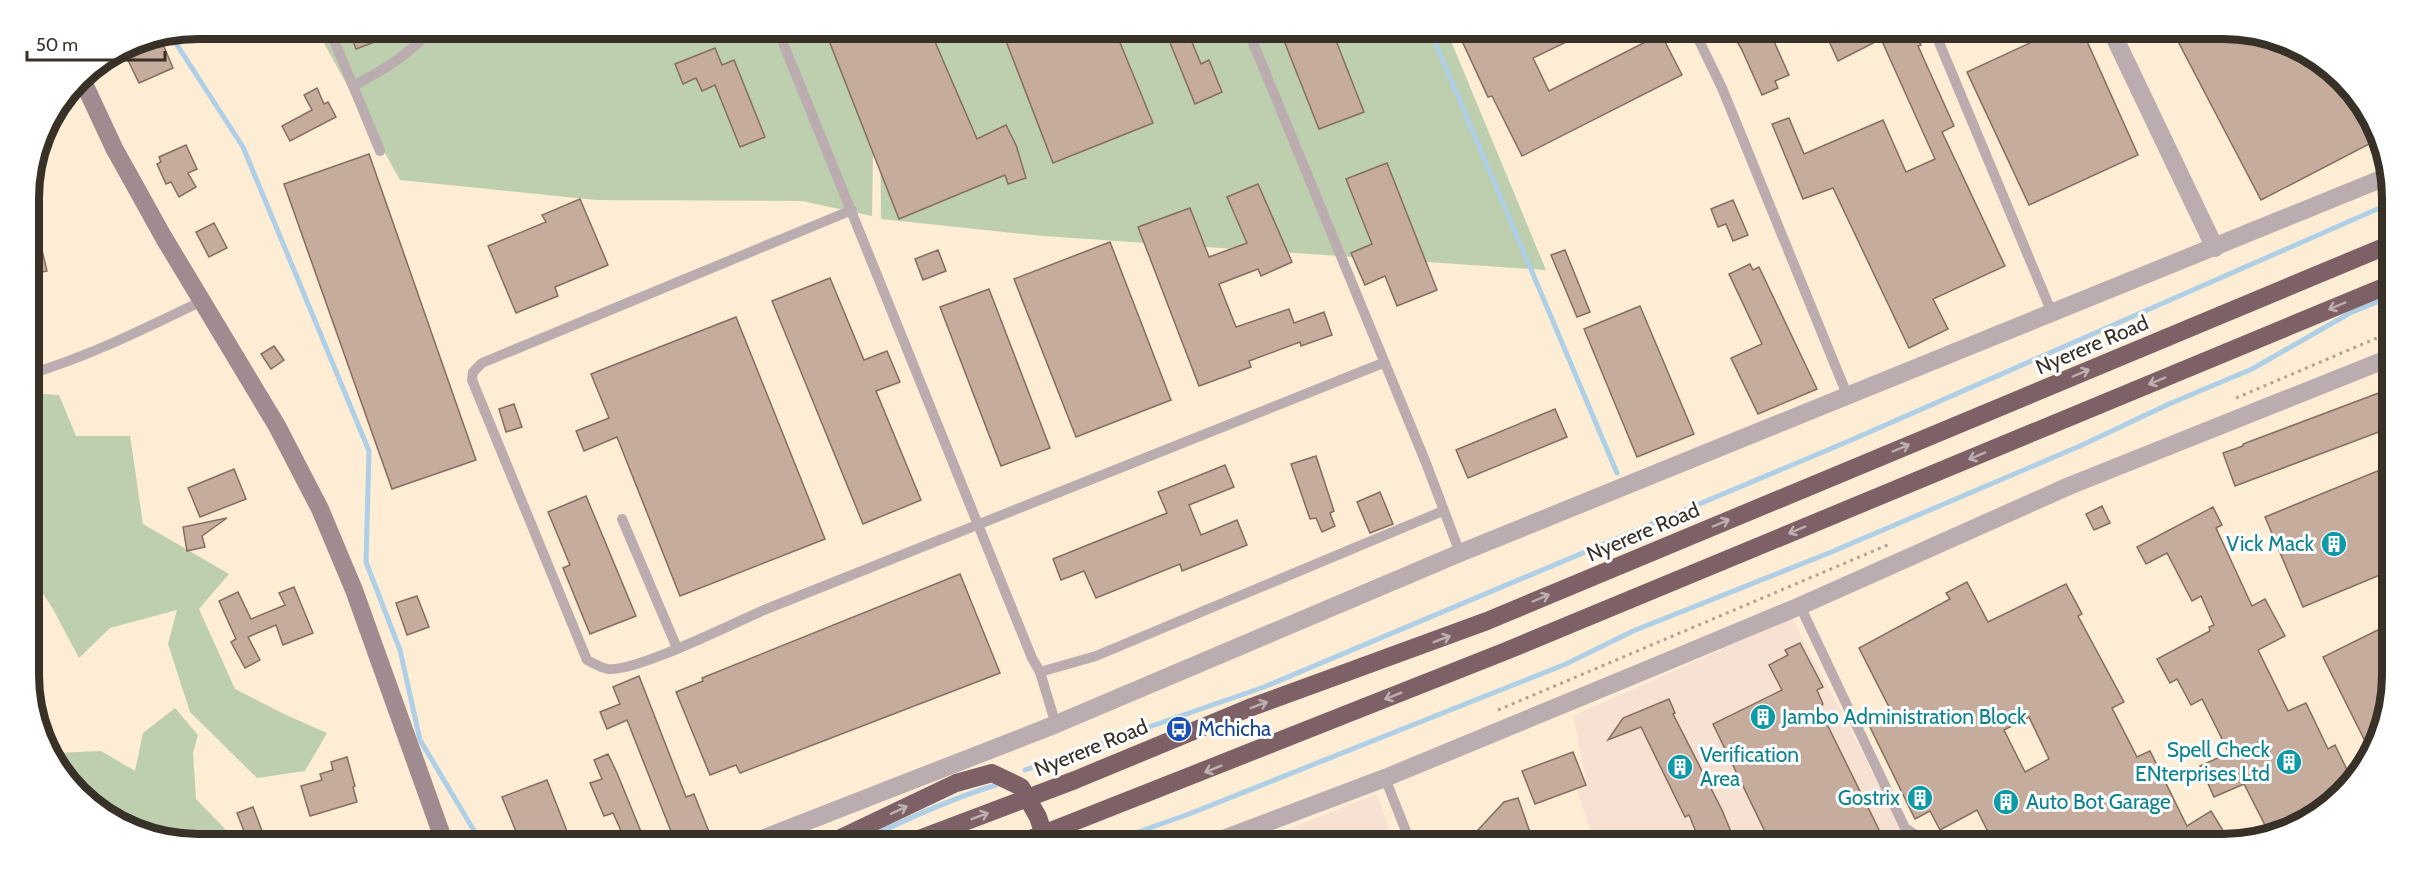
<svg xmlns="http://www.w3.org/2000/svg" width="2421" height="873" font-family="Cabin,sans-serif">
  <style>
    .commercial { fill: #f6e1d3 }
    .green { fill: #becfaf }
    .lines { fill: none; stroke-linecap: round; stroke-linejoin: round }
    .stream { stroke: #aecfe6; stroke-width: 5 }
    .building { fill: #c6ac9d; stroke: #856e60; stroke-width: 1.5; fill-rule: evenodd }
    .path { stroke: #b0a491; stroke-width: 3; stroke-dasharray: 3 4.5; stroke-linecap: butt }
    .lane { stroke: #bbadaf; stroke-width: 10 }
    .street { stroke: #bbadaf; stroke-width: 18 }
    .secondary { stroke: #a08c90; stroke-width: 18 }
    .highway { stroke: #7d6166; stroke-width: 18 }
    .oneway { stroke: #beb0b2 }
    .labels { text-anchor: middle; stroke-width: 6; stroke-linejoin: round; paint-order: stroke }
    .street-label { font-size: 21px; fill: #373127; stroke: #fff }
    .culture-label { font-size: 21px; fill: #0d838f; stroke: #fff; text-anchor: end }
    .transit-label { font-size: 21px; fill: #164399; stroke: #fff; text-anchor: start }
    .rim { fill: none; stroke: #373127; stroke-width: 8 }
  </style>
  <rect width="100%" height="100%" fill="#fdedd5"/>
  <g class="commercial">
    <polygon points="1792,618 1910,844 1595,844 1577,790 1587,785 1573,716"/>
    <polygon points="1377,794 1394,844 1250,844"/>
  </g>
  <g class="green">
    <polygon points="316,29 875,29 872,216 802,201 596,200 400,180"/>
    <polygon points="879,29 1446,29 1546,270 1043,236 881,219"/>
    <polygon points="30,393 59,395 76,436 130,436 143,524 229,574 199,609 235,689 286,715 327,733 305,771 257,778 190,712 168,644 177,610 110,628 79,658 53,609 31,575"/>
    <polygon points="175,708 198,735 193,753 196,799 227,831 196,834 178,841 144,836 70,786 54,753 101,751 135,771 143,733"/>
  </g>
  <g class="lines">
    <g class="stream">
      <polyline points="1429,28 1617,473"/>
      <polyline points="170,34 243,147 369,451 366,562 400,650 420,740 482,844"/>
      <polyline points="1025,770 1264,687 1849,441 2391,203"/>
      <polyline points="1138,832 1189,814 1566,664 1633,631 1829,553 2080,446 2169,404 2252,369 2350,313 2391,296"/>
      <path d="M 855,844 C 901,822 947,800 996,785"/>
    </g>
  </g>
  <g class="building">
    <polygon points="348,28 406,28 406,30 356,49"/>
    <polygon points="824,28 929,28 977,139 1006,125 1016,145 1026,178 1008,184 1005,175 899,219"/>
    <polygon points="1001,28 1114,28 1153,123 1053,163"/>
    <polygon points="1164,28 1186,28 1201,64 1209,60 1222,92 1195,104"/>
    <polygon points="1279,28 1331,28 1364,112 1319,129"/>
    <polygon points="1456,28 1595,28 1533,58 1549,91 1661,34 1682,75 1522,156 1492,96 1488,97"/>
    <polygon points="1729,28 1768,28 1789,75 1775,81 1778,88 1762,95 1742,50"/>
    <polygon points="1823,28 1914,29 1921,45 1918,46 1954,126 1942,132 2005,266 1933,299 1948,329 1909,348 1833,188 1803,199 1772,124 1789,118 1804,154 1883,120 1906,172 1935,159 1881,39 1838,61"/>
    <polygon points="2023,28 2081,28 2138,155 2029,205 1967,72 2030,43"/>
    <polygon points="2171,28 2223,28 2277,37 2351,87 2375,141 2261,200"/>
    <polygon points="162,42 173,68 139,83 127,58"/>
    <polygon points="715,48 722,65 734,60 765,137 740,147 715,85 702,91 696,78 683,84 675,64"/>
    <polygon points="317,88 324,104 328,102 336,117 290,141 282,126 312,110 304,95"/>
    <polygon points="186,145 197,169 188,173 196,187 179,197 171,182 166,184 157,164 161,162 159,157"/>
    <polygon points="369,154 476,460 392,489 284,184"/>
    <polygon points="1387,163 1437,290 1397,306 1385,276 1365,285 1351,253 1372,244 1346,179"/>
    <polygon points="1258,184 1292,262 1261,276 1258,269 1219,284 1236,327 1289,309 1294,323 1324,312 1332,335 1301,346 1300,342 1249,361 1251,367 1199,386 1138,227 1190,208 1209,257 1247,243 1227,197"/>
    <polygon points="580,199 608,265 555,287 558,296 516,313 488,246 546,222 542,215"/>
    <polygon points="1733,200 1748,235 1733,241 1726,224 1718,227 1711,209"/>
    <polygon points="35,221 47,271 29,275 29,222"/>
    <polygon points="214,223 227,248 209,257 196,232"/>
    <polygon points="1110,242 1171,400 1076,437 1014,279"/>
    <polygon points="938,250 946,271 923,280 915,259"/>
    <polygon points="1565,250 1590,312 1577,317 1551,255"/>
    <polygon points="1750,264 1753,270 1759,267 1817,389 1758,414 1731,358 1762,344 1729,274"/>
    <polygon points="830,278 864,360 887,351 900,382 876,391 921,500 863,524 772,301"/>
    <polygon points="989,289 1050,448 1001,466 940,307"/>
    <polygon points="1640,306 1694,434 1637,457 1584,329"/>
    <polygon points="736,317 825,539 680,596 617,437 584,451 576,431 609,418 591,374"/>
    <polygon points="274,346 284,360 271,369 261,354"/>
    <polygon points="2384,391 2392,411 2392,427 2235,486 2223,453 2243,446 2243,444"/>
    <polygon points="514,404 522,427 506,432 499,409"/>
    <polygon points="1555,409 1567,437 1468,478 1456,450"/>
    <polygon points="1316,456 1334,511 1330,513 1335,526 1322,532 1316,518 1310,519 1291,464"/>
    <polygon points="1225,465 1234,487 1189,505 1201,535 1237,520 1247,545 1182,571 1180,564 1096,598 1084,571 1061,580 1053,559 1167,513 1158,492"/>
    <polygon points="2392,465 2392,570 2303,607 2265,517"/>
    <polygon points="234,469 246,499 200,517 188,488"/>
    <polygon points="1380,492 1393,524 1370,533 1357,502"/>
    <polygon points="586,496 636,616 590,634 563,568 570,565 548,512"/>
    <polygon points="2102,506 2110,523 2094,530 2086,514"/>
    <polygon points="2213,507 2222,525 2216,528 2252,606 2265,599 2285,636 2258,650 2288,711 2306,703 2328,749 2335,745 2350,776 2326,810 2268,831 2244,784 2214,797 2200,766 2229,753 2202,699 2191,705 2177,679 2170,683 2157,659 2210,631 2209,627 2214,625 2201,596 2192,601 2167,553 2146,564 2137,547"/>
    <polygon points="227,518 202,536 205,547 187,551 183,527"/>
    <polygon points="960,574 1000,673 740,773 736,765 710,775 676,692 703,681 702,678"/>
    <path d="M 1967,582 L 1988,622 L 2066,584 L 2082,614 L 2078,616 L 2124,702 L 2112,708 L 2137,757 L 2150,751 L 2187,826 L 2211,811 L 2224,832 L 2202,844 L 1994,844 L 1977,810 L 1940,830 L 1930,811 L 1915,819 L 1868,723 L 1891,711 L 1859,648 L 1950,599 L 1946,593 ZM 2029,717 L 2049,759 L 2025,772 L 2004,730 Z"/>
    <polygon points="294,587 313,633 283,645 276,625 248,637 260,660 245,668 231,642 236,639 219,601 238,592 251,619 285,605 279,593"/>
    <polygon points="417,596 429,627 407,635 396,603"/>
    <polygon points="2392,623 2392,675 2384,729 2369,749 2323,657"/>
    <polygon points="1800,643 1823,687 1817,690 1823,704 1819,708 1886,844 1771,844 1713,724 1782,690 1769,665 1788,655 1785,650"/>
    <polygon points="639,676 686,797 694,794 711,837 691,844 676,844 627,720 607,729 600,712 620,704 613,687"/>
    <polygon points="1669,699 1675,713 1673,714 1722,810 1736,844 1701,844 1689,815 1685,817 1641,727 1608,740 1623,718"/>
    <polygon points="1573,752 1586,785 1535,804 1522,771"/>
    <polygon points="608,754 617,773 646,844 627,844 613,813 604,816 590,783 602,779 594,760"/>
    <polygon points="347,757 355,786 353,787 357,802 310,816 301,786 322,780 320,774 333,770 331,762"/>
    <polygon points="547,780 572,844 521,844 502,797"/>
    <polygon points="1518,798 1534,844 1465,844 1504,802"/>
    <polygon points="253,807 267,844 249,844 237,813"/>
  </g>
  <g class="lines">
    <g class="path">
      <polyline points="2236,398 2391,332"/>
      <polyline points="1498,710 1890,544"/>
      <polyline points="1171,844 1193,837"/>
    </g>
    <g class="lane">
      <polyline points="329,28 380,151"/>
      <polyline points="777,28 1032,658 1040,672 1056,725"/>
      <polyline points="1247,28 1426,463 1460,553"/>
      <polyline points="1693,28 1722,88 1848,397"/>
      <polyline points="1933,28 2052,313"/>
      <path d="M 353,86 C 385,69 404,58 429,32 L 430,28"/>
      <path d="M 852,210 L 482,363 L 473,372 L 472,380 L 587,660 C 593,663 601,668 608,669 C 636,672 734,623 764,610 L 1383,363"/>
      <path d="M 30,374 C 90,356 146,328 202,301"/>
      <polyline points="622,519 677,648"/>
      <polyline points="1800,606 1905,828 1920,838 1942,844"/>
      <polyline points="1040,672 1096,656 1443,511"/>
      <polyline points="1385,778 1411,844"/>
    </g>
    <g class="street">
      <polyline points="2110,28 2215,248"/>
      <polyline points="749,844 1054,725 1460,553 2391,175"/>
      <polyline points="1210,844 1385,778 1644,671 1800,606 2069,486 2392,357"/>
    </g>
    <polyline class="secondary" points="81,77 114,148 164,238 277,426 320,509 354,590 445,844"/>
    <g class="highway">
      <polyline points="828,844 956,783 992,773 1021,787 1038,817 1047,844"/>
      <polyline points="906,844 1075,780 1249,708 1487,621 2391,244"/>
      <polyline points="1018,844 1506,651 2391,284"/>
    </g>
  </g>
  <defs><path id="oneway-shaft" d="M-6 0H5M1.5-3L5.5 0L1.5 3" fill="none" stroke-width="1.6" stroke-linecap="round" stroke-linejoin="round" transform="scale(1.5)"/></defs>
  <g class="oneway">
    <use href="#oneway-shaft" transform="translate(2337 306) rotate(157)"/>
    <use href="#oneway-shaft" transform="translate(2081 373) rotate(-23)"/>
    <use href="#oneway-shaft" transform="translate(2157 381) rotate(157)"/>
    <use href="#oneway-shaft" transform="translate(1901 448) rotate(-23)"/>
    <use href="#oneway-shaft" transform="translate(1977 456) rotate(157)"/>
    <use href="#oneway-shaft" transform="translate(1721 523) rotate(-23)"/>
    <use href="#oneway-shaft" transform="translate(1797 530) rotate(157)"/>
    <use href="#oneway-shaft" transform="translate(1541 598) rotate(-23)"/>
    <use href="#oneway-shaft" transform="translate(1442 639) rotate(-21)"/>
    <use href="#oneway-shaft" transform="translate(1393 696) rotate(158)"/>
    <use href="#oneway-shaft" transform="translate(1259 705) rotate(-21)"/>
    <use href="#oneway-shaft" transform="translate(1213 769) rotate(158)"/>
    <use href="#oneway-shaft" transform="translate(899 810) rotate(-25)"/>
    <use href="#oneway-shaft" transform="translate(980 816) rotate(-21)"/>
  </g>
  <defs>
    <g id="building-disc" transform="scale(1.35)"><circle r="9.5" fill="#0f9aa8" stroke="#fff"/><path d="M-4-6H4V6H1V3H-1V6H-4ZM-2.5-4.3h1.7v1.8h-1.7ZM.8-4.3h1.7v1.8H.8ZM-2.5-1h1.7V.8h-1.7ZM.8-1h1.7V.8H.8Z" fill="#fff"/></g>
    <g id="bus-disc" transform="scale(1.35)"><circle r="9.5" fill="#1a4fb4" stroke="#fff"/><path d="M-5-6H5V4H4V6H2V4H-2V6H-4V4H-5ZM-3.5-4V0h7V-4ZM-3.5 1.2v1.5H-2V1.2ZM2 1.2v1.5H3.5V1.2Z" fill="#fff"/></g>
  </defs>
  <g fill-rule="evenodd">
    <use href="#building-disc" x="2334" y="544"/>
    <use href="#building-disc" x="1763" y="717"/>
    <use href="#bus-disc" x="1179" y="729"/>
    <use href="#building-disc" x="2289" y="762"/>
    <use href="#building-disc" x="1680" y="767"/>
    <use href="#building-disc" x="1920" y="798"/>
    <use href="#building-disc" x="2006" y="802"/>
  </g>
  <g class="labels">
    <g class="street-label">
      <text transform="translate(2092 345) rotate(-23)" y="7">Nyerere Road</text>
      <text transform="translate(1643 532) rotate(-23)" y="7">Nyerere Road</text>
      <text transform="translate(1091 748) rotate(-22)" y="7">Nyerere Road</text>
    </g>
    <g class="culture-label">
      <text x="2314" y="551">Vick Mack</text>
      <text x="1782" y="724" text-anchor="start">Jambo Administration Block</text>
      <text x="2270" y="757">Spell Check<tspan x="2270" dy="24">ENterprises Ltd</tspan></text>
      <text x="1700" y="762" text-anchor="start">Verification<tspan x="1700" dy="24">Area</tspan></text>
      <text x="1900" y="805">Gostrix</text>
      <text x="2026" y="809" text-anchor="start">Auto Bot Garage</text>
    </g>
    <g class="transit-label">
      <text x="1198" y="736">Mchicha</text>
    </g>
  </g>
  <path d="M0 0H2421V873H0ZM198 39H2223A159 159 0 0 1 2382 198V675A159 159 0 0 1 2223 834H198A159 159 0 0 1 39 675V198A159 159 0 0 1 198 39Z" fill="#fff" fill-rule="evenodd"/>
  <path class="rim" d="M198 39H2223A159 159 0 0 1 2382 198V675A159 159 0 0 1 2223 834H198A159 159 0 0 1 39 675V198A159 159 0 0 1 198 39Z"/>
  <path d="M27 51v9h138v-9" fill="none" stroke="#373127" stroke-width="3"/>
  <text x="36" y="51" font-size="18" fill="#373127" stroke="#ffffff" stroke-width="4.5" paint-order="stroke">50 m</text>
</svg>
